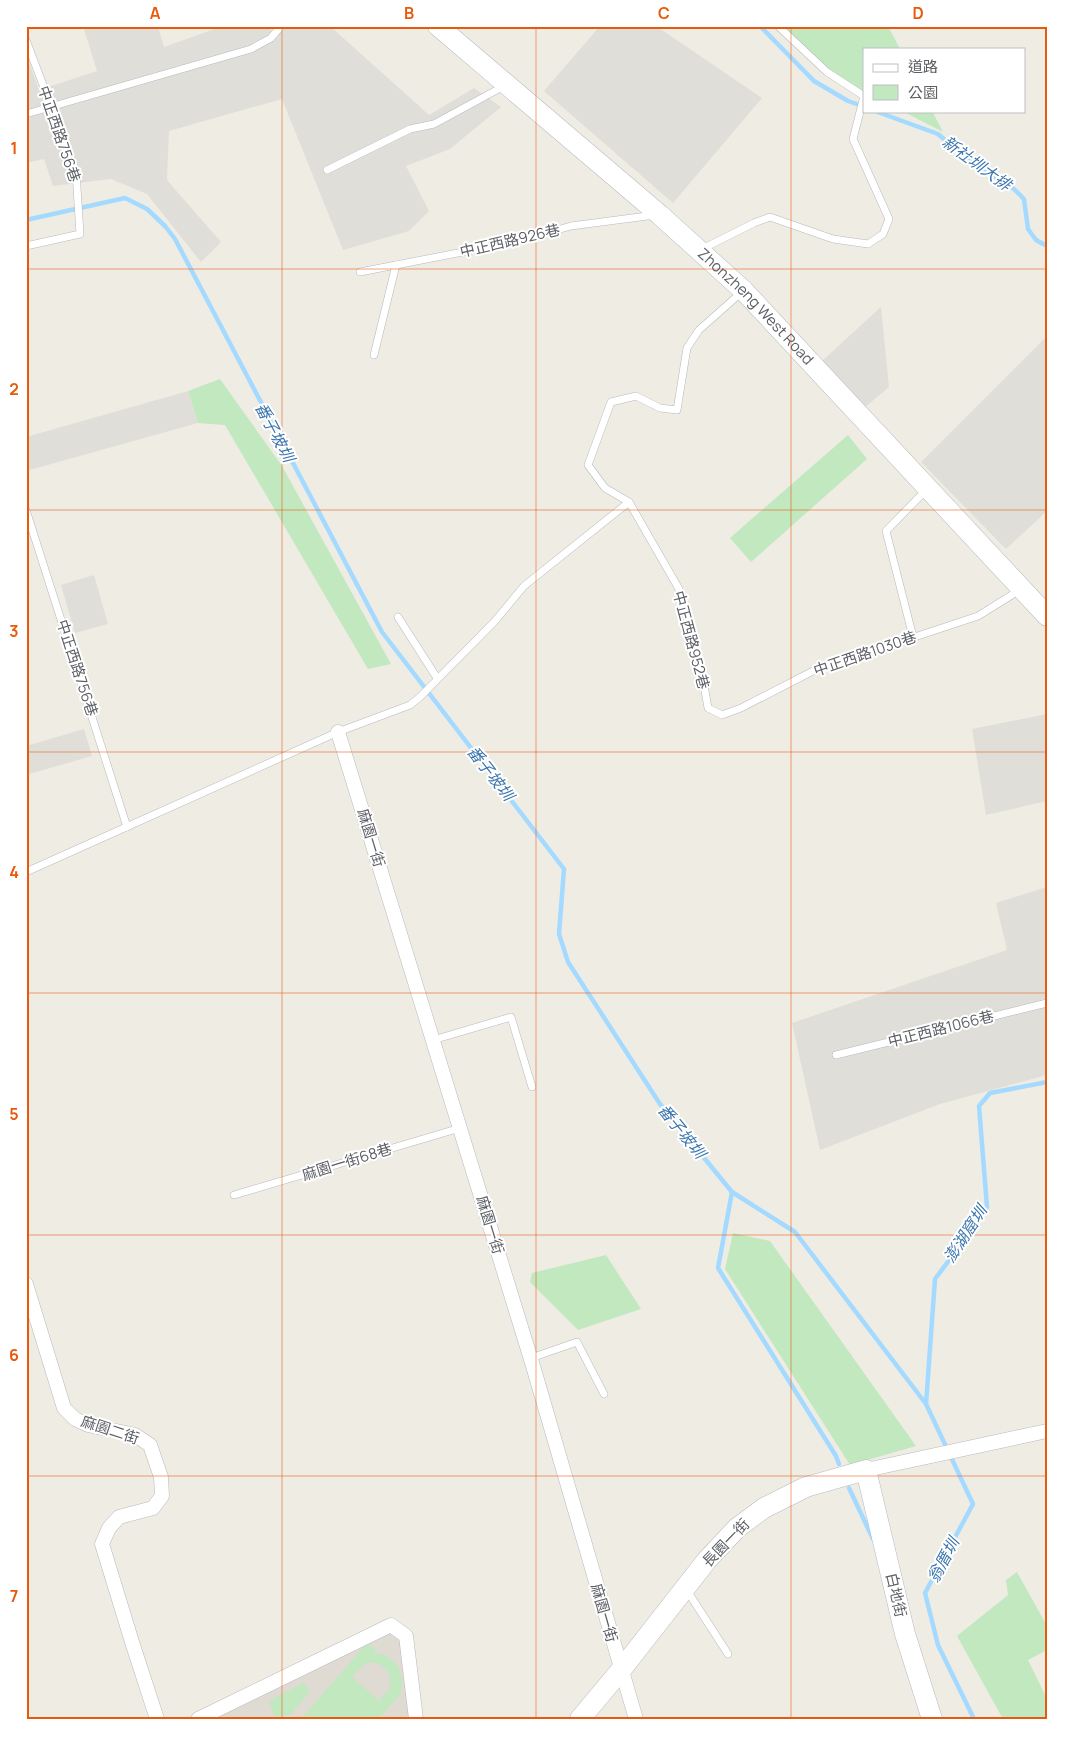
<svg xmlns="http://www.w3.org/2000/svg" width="1073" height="1745" font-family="Manrope,'Noto Sans TC',sans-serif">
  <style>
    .industrial { fill: #e0ded8 }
    .education { fill: #dfdbd2 }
    .green { fill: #c1e8bf; fill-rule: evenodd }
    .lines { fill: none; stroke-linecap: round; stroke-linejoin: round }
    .stream { stroke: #a4daff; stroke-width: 4.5 }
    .lane-casing { stroke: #b6babe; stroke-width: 8 }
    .street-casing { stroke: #b6babe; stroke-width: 15 }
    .secondary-casing { stroke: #b7bbc1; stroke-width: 21 }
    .lane { stroke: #fff; stroke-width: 7 }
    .street { stroke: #fff; stroke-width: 14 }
    .secondary { stroke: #fff; stroke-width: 20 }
    .grid { fill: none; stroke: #e8590c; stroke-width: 1; stroke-opacity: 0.55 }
    .labels { text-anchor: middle; stroke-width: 4; stroke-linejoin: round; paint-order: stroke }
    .street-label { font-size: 15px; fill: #5c6065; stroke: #fff }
    .water-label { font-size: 16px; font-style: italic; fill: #3a75ad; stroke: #fff }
    .neatline { fill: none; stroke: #e8590c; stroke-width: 2 }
    .grid-label { font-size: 16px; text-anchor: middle; font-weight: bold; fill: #e8590c }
  </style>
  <rect width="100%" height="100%" fill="#efece4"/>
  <g class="industrial">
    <polygon points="83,26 158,26 164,47 223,26 270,26 274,41 285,26 330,26 429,115 474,88 501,107 450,149 406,166 429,211 409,231 343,250 282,99 169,131 167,180 221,242 201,262 147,194 111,179 53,186 44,159 26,163 26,54 39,90 97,71"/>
    <polygon points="600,26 656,26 762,98 673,203 544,91"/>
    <polygon points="881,307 889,387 864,408 821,362"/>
    <polygon points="1047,336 1047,511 1006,549 921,462"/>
    <polygon points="188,391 198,423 26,471 26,437"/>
    <polygon points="94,575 108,624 75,633 61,585"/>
    <polygon points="1047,714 1047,801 986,815 972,729"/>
    <polygon points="84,729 92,756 26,775 26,746"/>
    <polygon points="1047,887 1047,1075 940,1104 820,1150 792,1023 1007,950 996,903"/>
  </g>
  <polygon class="education" points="388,1630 401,1639 410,1719 210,1719"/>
  <g class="green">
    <polygon points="778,26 888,26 900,49 864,49 864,92 827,73"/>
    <polygon points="902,111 932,111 943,132"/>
    <polygon points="220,379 282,466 391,664 368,669 225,425 198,423 188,391"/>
    <polygon points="848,435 867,459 751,562 730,538"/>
    <polygon points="733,1233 770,1241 916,1446 850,1465 725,1269"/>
    <polygon points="606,1255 641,1309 578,1330 530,1282 532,1273"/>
    <polygon points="1017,1572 1047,1626 1047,1650 1028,1660 1047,1699 1047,1719 1003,1719 957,1636 1008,1595 1006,1580"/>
    <path d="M 367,1643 L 375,1649 L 374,1652 L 387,1656 L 398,1666 L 402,1678 L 401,1693 L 379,1719 L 301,1719 ZM 372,1662 L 381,1665 L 390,1674 L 390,1688 L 379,1701 L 352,1677 L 363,1665 Z"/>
    <polygon points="303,1683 310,1691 291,1714 275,1719 269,1701"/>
  </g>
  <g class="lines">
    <g class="stream">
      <polyline points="760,26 814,81 848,101 862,106"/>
      <polyline points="875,111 938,134 964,156 1014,189 1024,199 1028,229 1036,240 1047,246"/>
      <polyline points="26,220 125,198 147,209 165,226 175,239 382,632 564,869 559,934 568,962 660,1104 732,1192 795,1232 926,1404 973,1504 925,1593 938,1645 974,1719"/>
      <polyline points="732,1192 718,1268 836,1456 839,1464"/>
      <polyline points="926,1404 935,1279 977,1223 987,1207 979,1106 990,1093 1047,1082"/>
      <polyline points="849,1488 873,1539"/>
    </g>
    <g class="lane-casing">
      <g id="lane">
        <polyline points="26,40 76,172 80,234 26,246"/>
        <polyline points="26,114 251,49 271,38 281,26"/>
        <polyline points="327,170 410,129 434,124 504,86"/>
        <polyline points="702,249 754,223 770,217 833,239 868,244 883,234 889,219 853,139 864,96 827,72 778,26"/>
        <polyline points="360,272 514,242 571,226 655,215"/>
        <polyline points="743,291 699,330 687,348 677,410 660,408 636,396 611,402 588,465 605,488 629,502 679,589 701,668 708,708 722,715 741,708 815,670 978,616 1020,590"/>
        <polyline points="374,355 396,265"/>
        <polyline points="26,510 127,827"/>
        <polyline points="398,617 437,678"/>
        <polyline points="913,637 886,531 926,490"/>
        <polyline points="26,872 338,732 410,705 420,697 495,621 524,586 629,502"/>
        <polyline points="433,1040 511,1017 532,1087"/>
        <polyline points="836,1055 1047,1003"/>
        <polyline points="234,1195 460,1128"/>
        <polyline points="531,1358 577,1342 604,1394"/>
        <polyline points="686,1589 728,1654"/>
      </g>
    </g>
    <g class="street-casing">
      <g id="street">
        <polyline points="338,732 533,1366 636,1719"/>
        <polyline points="26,1284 64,1408 75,1419 88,1425 135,1435 150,1445 161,1477 162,1496 153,1508 119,1517 109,1528 102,1544 132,1642 157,1719"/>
        <polyline points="866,1470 1047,1431"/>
        <polyline points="198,1719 391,1625 406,1636 416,1719"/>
      </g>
    </g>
    <g class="secondary-casing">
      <g id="secondary">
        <path id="s1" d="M 438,26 L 660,215 L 744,291 L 1047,616"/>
        <polyline points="580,1719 621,1670 707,1560 737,1528 764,1508 806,1487 866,1470 905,1634 932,1719"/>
      </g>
    </g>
    <use href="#lane" class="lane"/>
    <use href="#street" class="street"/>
    <use href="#secondary" class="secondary"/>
  </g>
  <path class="grid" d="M 282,26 L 282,1719M 536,26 L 536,1719M 791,26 L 791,1719M 26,269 L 1047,269M 26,510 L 1047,510M 26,752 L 1047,752M 26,993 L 1047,993M 26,1235 L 1047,1235M 26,1476 L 1047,1476"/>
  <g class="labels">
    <g class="street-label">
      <text transform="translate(59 134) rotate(71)" y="5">中正西路756巷</text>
      <text transform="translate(510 241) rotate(-13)" y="5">中正西路926巷</text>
      <text dy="5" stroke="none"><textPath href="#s1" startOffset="424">Zhonzheng West Road</textPath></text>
      <text transform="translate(691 640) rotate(75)" y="5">中正西路952巷</text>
      <text transform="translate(865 654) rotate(-19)" y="5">中正西路1030巷</text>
      <text transform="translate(77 668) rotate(72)" y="5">中正西路756巷</text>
      <text transform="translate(371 838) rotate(73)" y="5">麻園一街</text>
      <text transform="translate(941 1029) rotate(-14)" y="5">中正西路1066巷</text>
      <text transform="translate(347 1162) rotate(-17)" y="5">麻園一街68巷</text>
      <text transform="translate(490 1225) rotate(73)" y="5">麻園一街</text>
      <text transform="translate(110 1430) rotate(18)" y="5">麻園二街</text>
      <text transform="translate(726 1543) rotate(-46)" y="5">長園一街</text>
      <text transform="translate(896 1595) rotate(77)" y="5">白地街</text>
      <text transform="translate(604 1613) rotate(74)" y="5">麻園一街</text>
    </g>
    <g class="water-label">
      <text transform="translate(977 163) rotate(36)" y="6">新社圳大排</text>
      <text transform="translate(275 432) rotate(62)" y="6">番子坡圳</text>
      <text transform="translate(491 773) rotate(52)" y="6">番子坡圳</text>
      <text transform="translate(682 1131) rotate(51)" y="6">番子坡圳</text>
      <text transform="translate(965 1234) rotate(-57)" y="6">澎湖窟圳</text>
      <text transform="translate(943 1560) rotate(-62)" y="6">翁厝圳</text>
    </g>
  </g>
  <rect width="1073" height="1745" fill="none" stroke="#ffffff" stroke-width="55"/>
  <rect x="863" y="48" width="162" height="65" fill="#ffffff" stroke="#bebfc1"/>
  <rect x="873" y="64" width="25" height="8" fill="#ffffff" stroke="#bebfc1"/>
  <text x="908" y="72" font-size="15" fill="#5c6065">道路</text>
  <rect x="873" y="85" width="25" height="15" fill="#c1e8bf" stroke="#bebfc1"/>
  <text x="908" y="98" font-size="15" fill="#5c6065">公園</text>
  <rect x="28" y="28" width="1018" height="1690" class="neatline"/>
  <g class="grid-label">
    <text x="155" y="19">A</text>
    <text x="409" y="19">B</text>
    <text x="664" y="19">C</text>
    <text x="918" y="19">D</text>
    <text x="14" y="154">1</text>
    <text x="14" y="395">2</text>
    <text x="14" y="637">3</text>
    <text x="14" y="878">4</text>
    <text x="14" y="1120">5</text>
    <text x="14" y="1361">6</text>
    <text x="14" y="1602">7</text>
  </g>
</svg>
